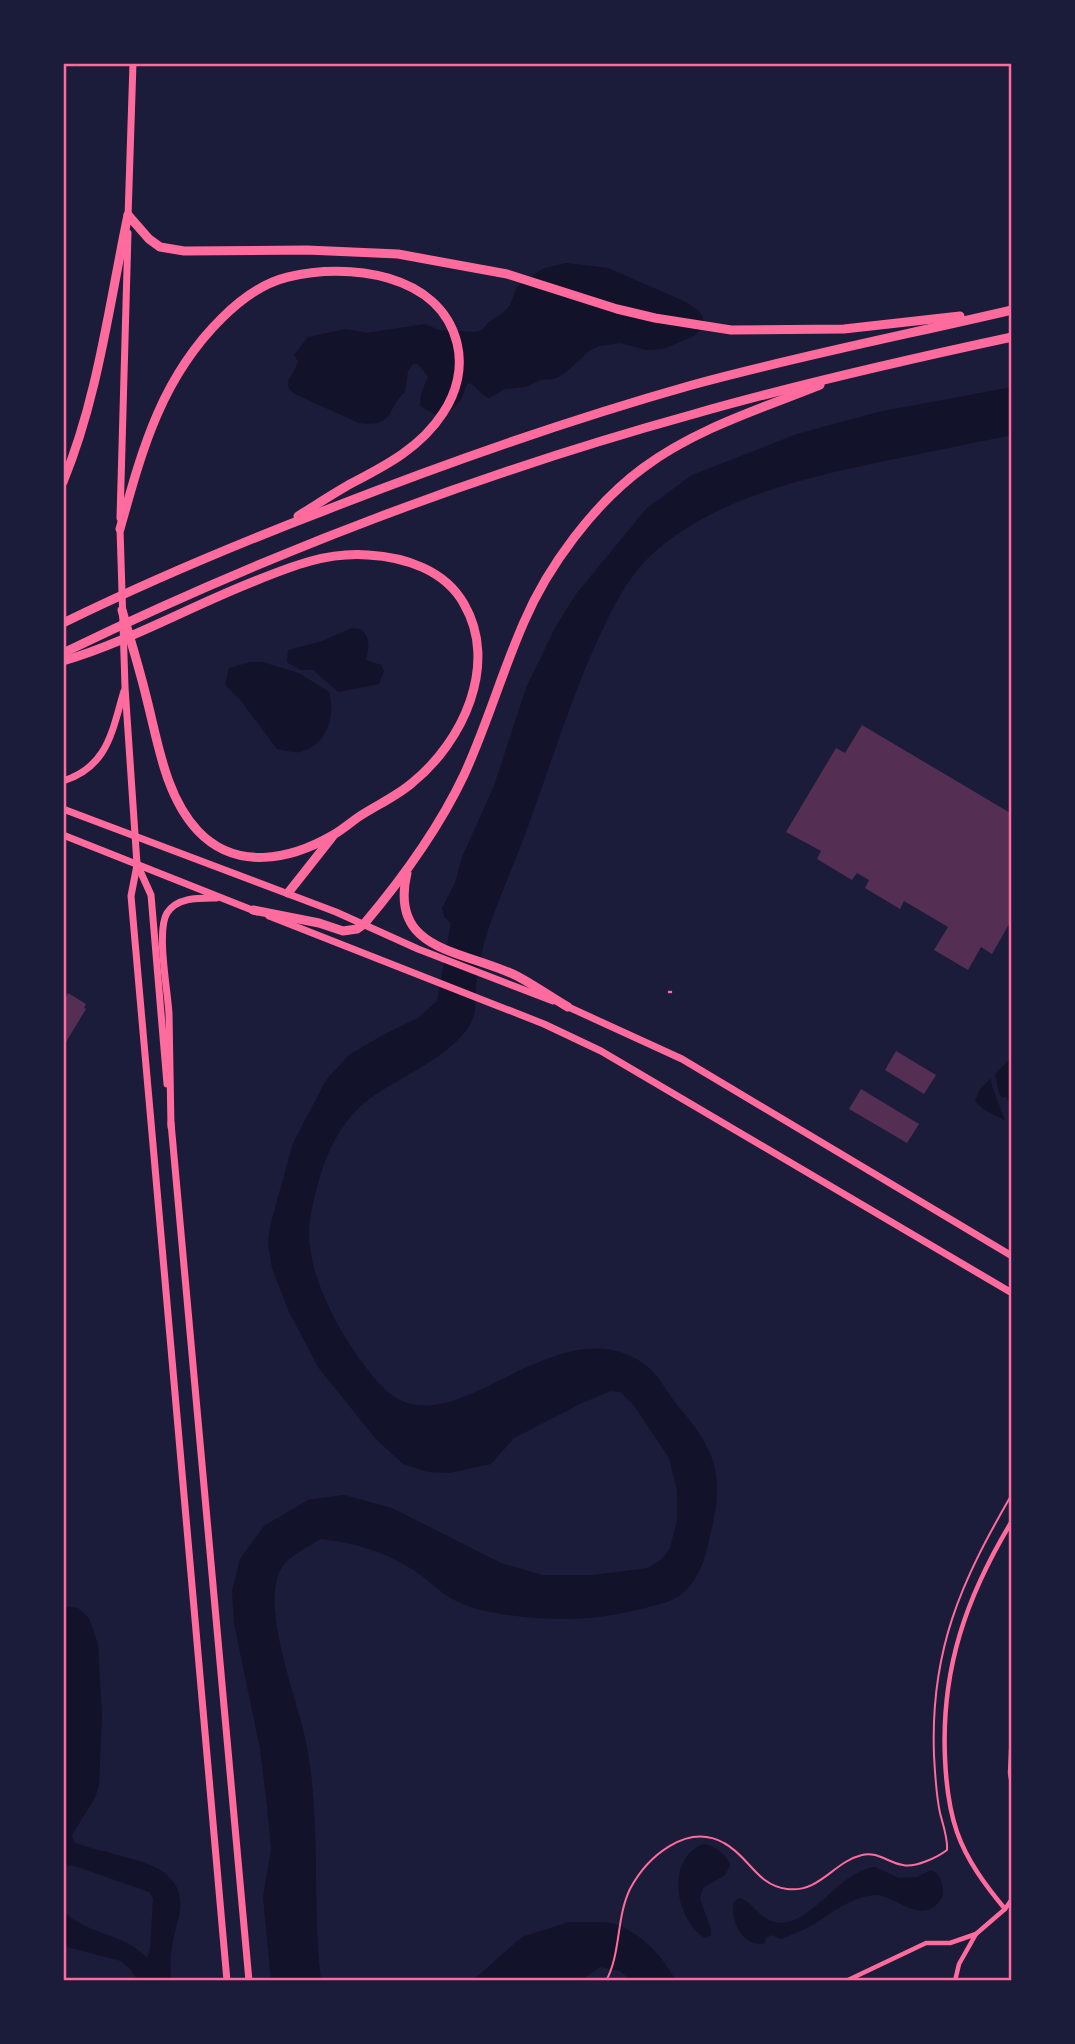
<svg xmlns="http://www.w3.org/2000/svg" width="1075" height="2044" font-family="Spectral,serif">
  <style>
    .water { fill: #12122b }
    .pier { fill: #1b1b3a }
    .building { fill: #542f53 }
    .lines { fill: none; stroke-linecap: round; stroke-linejoin: round }
    .path { stroke: #ff6b9d; stroke-width: 2 }
    .service { stroke: #ff6b9d; stroke-width: 2.5 }
    .minor { stroke: #ff6b9d; stroke-width: 4.5 }
    .secondary { stroke: #ff6b9d; stroke-width: 7 }
    .primary { stroke: #ff6b9d; stroke-width: 7 }
    .motorway { stroke: #ff6b9d; stroke-width: 9 }
    .neatline { fill: none; stroke: #ff6b9d; stroke-width: 2.5 }
  </style>
  <rect width="100%" height="100%" fill="#1b1b3a"/>
  <g class="water">
    <path d="M 566,263 L 608,268 L 686,302 L 699,311 L 703,317 L 702,328 L 694,336 L 663,349 L 646,350 L 620,343 L 599,346 L 589,351 L 564,374 L 554,379 L 540,380 L 526,387 L 505,389 L 489,398 C 481,395 478,388 470,383 L 467,384 L 461,400 L 446,416 L 436,415 L 420,406 L 421,395 L 428,376 L 418,364 L 413,364 L 408,371 L 405,392 C 386,408 396,428 359,423 L 297,395 C 277,383 295,377 298,361 L 294,355 L 308,337 L 346,329 L 367,333 L 425,324 L 439,330 L 475,332 L 482,330 L 489,322 L 505,311 L 510,305 L 517,287 L 542,269 Z"/>
    <path d="M 1012,387 L 1012,435 C 976,442 940,450 904,457 C 818,475 717,494 650,556 C 627,578 612,609 599,637 C 572,696 553,757 531,818 C 518,856 500,894 487,933 C 482,950 477,970 476,987 C 475,994 476,1008 474,1015 C 463,1052 399,1077 369,1099 C 332,1126 317,1178 310,1220 C 301,1272 350,1356 387,1391 C 453,1451 556,1302 644,1364 C 659,1374 666,1392 678,1406 C 715,1450 725,1473 711,1532 C 706,1555 701,1577 683,1593 C 673,1602 659,1604 645,1608 C 600,1620 556,1622 509,1615 C 492,1613 472,1609 456,1601 C 440,1593 427,1578 412,1569 C 387,1554 363,1545 335,1541 C 330,1541 326,1539 321,1539 C 317,1540 313,1544 309,1546 C 297,1553 285,1559 279,1573 C 262,1616 299,1702 307,1747 C 321,1824 312,1904 321,1981 L 271,1981 L 263,1897 L 271,1849 L 267,1805 L 260,1749 L 234,1623 L 232,1591 L 240,1559 L 264,1526 L 308,1500 L 344,1495 L 392,1508 L 501,1563 L 542,1575 L 593,1575 L 648,1568 L 662,1559 L 670,1548 L 677,1520 L 677,1490 L 669,1458 L 633,1404 L 620,1392 L 611,1391 L 582,1403 L 514,1438 L 491,1464 L 449,1473 L 428,1472 L 403,1464 L 375,1438 L 318,1367 L 289,1312 L 272,1268 L 268,1244 L 270,1226 L 293,1143 L 326,1080 L 349,1055 L 383,1035 L 418,1018 L 437,1001 L 451,923 L 444,917 L 442,908 L 455,883 L 462,857 L 494,786 L 526,688 L 555,628 L 576,594 L 647,508 L 692,475 L 797,434 L 878,412 Z"/>
    <path d="M 352,628 L 361,629 C 371,639 369,648 366,660 L 381,665 L 384,671 L 379,684 L 338,692 L 313,670 L 300,670 L 287,662 L 288,650 L 322,641 Z"/>
    <path d="M 251,662 L 262,662 L 299,673 L 329,692 C 336,716 327,745 300,752 C 293,753 284,750 277,749 L 241,701 L 225,685 L 229,668 Z"/>
    <polygon points="1012,1057 1012,1124 983,1109 975,1101 980,1089"/>
    <path d="M 63,1606 L 78,1608 L 89,1618 L 98,1644 L 102,1717 L 99,1785 L 95,1798 L 72,1835 L 75,1843 C 86,1846 96,1850 107,1852 C 140,1862 189,1867 179,1916 C 174,1938 167,1958 172,1981 L 138,1981 L 131,1970 L 121,1961 L 63,1946 L 63,1911 C 87,1935 125,1933 147,1958 L 150,1949 L 153,1899 L 149,1892 L 75,1866 L 63,1865 Z"/>
    <path d="M 704,1844 C 714,1845 728,1856 730,1865 L 725,1875 L 703,1888 L 700,1899 L 711,1929 L 711,1935 L 705,1938 C 675,1920 665,1857 704,1844 Z"/>
    <path d="M 875,1867 L 899,1878 L 917,1877 L 931,1870 C 942,1875 943,1885 943,1896 C 923,1930 896,1894 875,1895 C 852,1897 834,1911 816,1923 C 805,1930 793,1934 781,1939 L 771,1935 L 766,1938 L 765,1943 C 743,1949 729,1919 734,1901 L 740,1898 C 752,1902 758,1916 771,1921 C 808,1934 836,1871 875,1867 Z"/>
    <path d="M 569,1922 C 583,1923 604,1920 618,1925 C 643,1935 664,1958 676,1981 L 632,1981 L 620,1971 L 600,1967 L 580,1981 L 472,1981 L 522,1937 Z"/>
  </g>
  <polygon class="pier" points="994,1069 999,1093 1002,1098 1006,1096 1012,1110 1012,1128 1007,1126 992,1086 990,1074"/>
  <g class="building">
    <polygon points="862,725 1012,814 1012,919 992,954 981,947 968,970 934,950 948,927 904,901 900,909 865,888 869,880 857,873 852,880 817,859 821,851 786,832 836,748 845,753"/>
    <polygon points="68,993 86,1004 84,1008 86,1009 63,1047 63,995 66,997"/>
    <polygon points="896,1051 936,1075 924,1094 885,1070"/>
    <polygon points="861,1089 919,1124 907,1143 849,1109"/>
  </g>
  <g class="lines">
    <path class="path" d="M 606,1981 C 621,1954 616,1918 630,1889 C 647,1857 687,1822 724,1843 C 749,1856 756,1885 787,1889 C 820,1893 833,1862 862,1855 C 877,1851 889,1863 903,1865 C 915,1868 938,1857 947,1850 C 948,1838 943,1825 940,1813 C 936,1794 935,1774 934,1755 C 930,1650 961,1582 1012,1494"/>
    <polyline class="service" points="669,992 671,992"/>
    <g class="minor">
      <polyline points="1012,1732 1010,1773 1012,1785"/>
      <path d="M 1005,1909 C 986,1886 967,1861 957,1832 C 949,1809 946,1783 945,1758 C 941,1669 966,1597 1012,1521"/>
      <polyline points="976,1934 1005,1909 1012,1899"/>
      <polyline points="846,1981 926,1943 950,1943 976,1934 959,1964 955,1981"/>
    </g>
    <g class="secondary">
      <polyline points="128,217 133,63"/>
      <polyline points="120,518 128,233"/>
      <polyline points="137,864 151,895 167,1084"/>
      <polyline points="137,865 131,896 227,1981"/>
      <polyline points="171,1123 249,1981"/>
    </g>
    <g class="primary">
      <polyline points="120,529 125,687 137,864"/>
      <path d="M 63,781 C 108,767 112,731 124,691"/>
      <polyline points="63,809 336,912 418,949 553,1001"/>
      <polyline points="63,835 257,912"/>
      <polyline points="269,916 544,1024 601,1051 1012,1293"/>
      <polyline points="564,1005 682,1059 1012,1256"/>
      <path d="M 171,1127 C 170,1090 170,1052 169,1014 C 168,992 156,931 167,913 C 177,897 199,898 216,898"/>
    </g>
    <g class="motorway">
      <polyline points="128,215 149,239 160,247 184,251 307,250 398,254 507,274 617,309 655,318 731,330 844,329 960,316"/>
      <path d="M 63,482 C 98,397 109,305 128,215"/>
      <path d="M 120,529 C 142,450 161,378 222,318 C 240,300 263,283 288,277 C 347,262 440,273 457,343 C 463,367 457,392 443,413 C 421,447 387,465 352,483 C 334,493 316,505 298,516"/>
      <path d="M 63,623 C 149,581 237,544 326,510 C 446,463 568,420 692,385 C 798,356 905,335 1012,310"/>
      <path d="M 63,653 C 265,555 477,474 694,414 C 799,384 905,360 1012,337"/>
      <path d="M 63,661 C 128,642 191,606 255,581 C 292,566 327,552 368,555 C 405,557 445,570 464,604 C 499,664 463,742 412,783 C 397,796 377,805 360,816 C 351,822 342,830 333,835 C 290,860 236,871 198,831 C 165,796 158,742 146,696 C 139,667 130,639 122,610"/>
      <path d="M 407,873 C 388,953 465,950 517,976 C 534,985 551,997 568,1007"/>
      <polyline points="288,893 333,836"/>
      <path d="M 253,910 L 319,923 L 343,931 L 357,929 L 364,924 C 402,879 439,828 464,775 C 487,725 502,672 524,622 C 548,566 594,504 643,468 C 695,429 760,409 820,385"/>
    </g>
  </g>
  <rect width="1075" height="2044" fill="none" stroke="#1b1b3a" stroke-width="130"/>
  <rect x="65" y="65" width="945" height="1914" class="neatline"/>
</svg>
